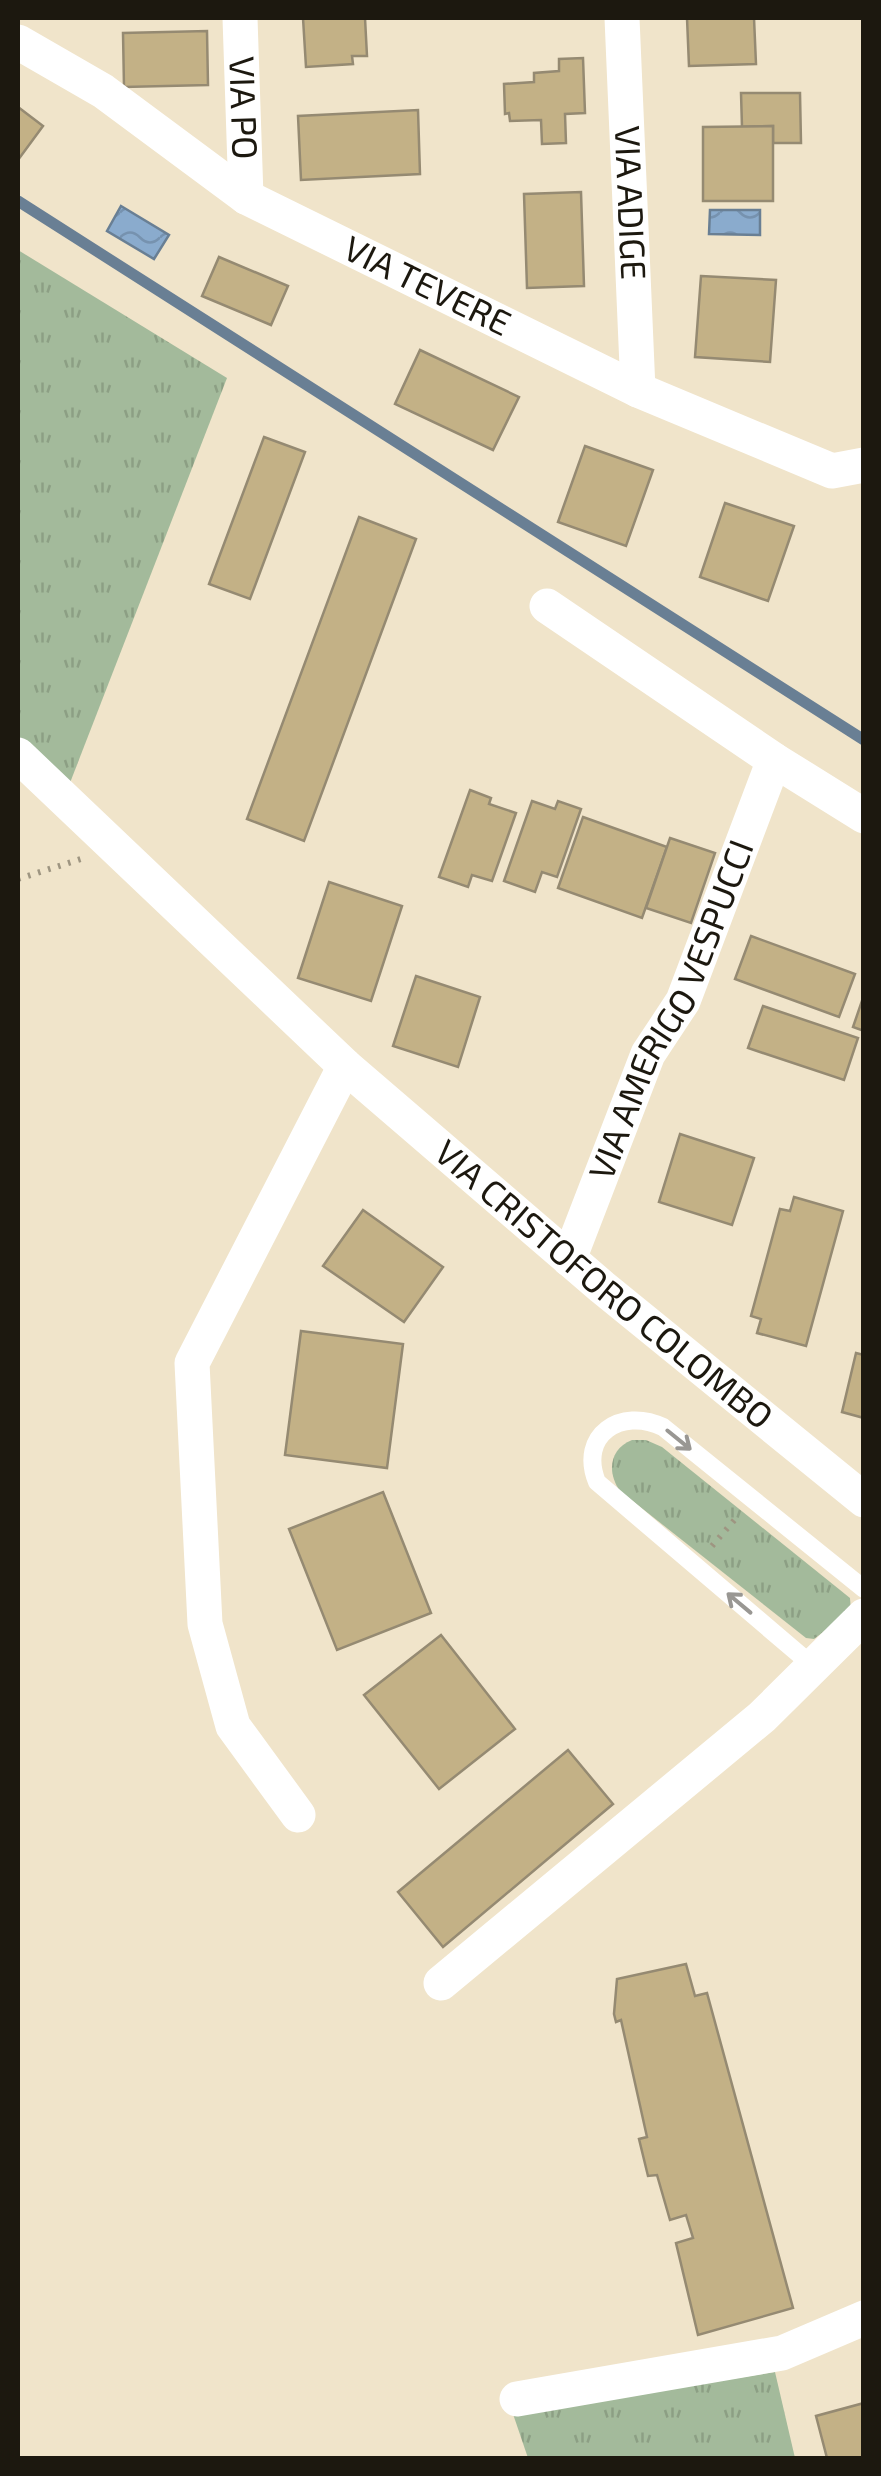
<svg xmlns="http://www.w3.org/2000/svg" width="881" height="2476" font-family="'Exo 2',sans-serif">
  <style>
    .grass { fill: url(#grass-tufts) }
    .water { fill: url(#water-waves); stroke: #697f94; stroke-width: 2.5 }
    .lines { fill: none; stroke-linecap: round; stroke-linejoin: round }
    .stream { stroke: #697f94; stroke-width: 11 }
    .building { fill: #c3b186; stroke: #958a72; stroke-width: 2.5 }
    .path { stroke: #9e9581; stroke-width: 6; stroke-dasharray: 2.5 8; stroke-linecap: butt }
    .service { stroke: #fff; stroke-width: 18 }
    .minor { stroke: #fff; stroke-width: 35 }
    .oneway { stroke: #999793 }
    .labels { text-anchor: middle; stroke-width: 8; stroke-linejoin: round; paint-order: stroke }
    .street-label { font-size: 35px; fill: #1c180f; stroke: #f0e4ca }
  </style>
  <defs>
    <pattern id="grass-tufts" width="24" height="20" patternUnits="userSpaceOnUse" patternTransform="scale(2.5)"><rect width="24" height="20" fill="#a3ba9b"/><path d="M3 7l-1-3M5 7V3M7 7l1-3M15 17l-1-3M17 17v-4M19 17l1-3" fill="none" stroke="#8c9f84"/></pattern>
    <pattern id="water-waves" width="16" height="10" patternUnits="userSpaceOnUse" patternTransform="scale(2.5)"><rect width="16" height="10" fill="#8aabcd"/><path d="M0 5q4-4 8 0t8 0" fill="none" stroke="#7692af"/></pattern>
  </defs>
  <rect width="100%" height="100%" fill="#f0e4ca"/>
  <g class="grass">
    <polygon points="18,250 227,378 61,806 18,766"/>
    <path d="M 632,1440 L 646,1440 L 662,1447 L 850,1598 L 851,1611 L 814,1639 L 806,1638 L 620,1491 C 607,1473 609,1449 632,1440 Z"/>
    <polygon points="775,2372 795,2458 528,2458 513,2414"/>
  </g>
  <g class="water">
    <polygon points="121,206 169,235 154,259 107,231"/>
    <polygon points="710,210 760,210 760,235 709,234"/>
  </g>
  <g class="lines">
    <polyline class="stream" points="18,201 864,740"/>
  </g>
  <g class="building">
    <polygon points="303,18 365,18 367,56 352,56 353,64 306,67"/>
    <polygon points="687,18 754,18 756,64 689,66"/>
    <polygon points="207,31 208,85 124,87 123,33"/>
    <polygon points="583,58 585,113 565,114 566,143 542,144 541,120 510,121 509,113 505,114 504,84 534,82 534,73 559,71 559,59"/>
    <polygon points="741,93 800,93 801,143 773,143 773,126 742,127"/>
    <polygon points="18,107 43,126 18,160"/>
    <polygon points="418,110 420,174 301,180 298,116"/>
    <polygon points="773,126 773,201 703,201 703,127"/>
    <polygon points="581,192 584,286 527,288 524,194"/>
    <polygon points="219,257 288,286 271,325 202,296"/>
    <polygon points="701,276 776,280 770,362 695,357"/>
    <polygon points="420,350 519,397 493,450 395,404"/>
    <polygon points="264,437 305,452 250,599 209,584"/>
    <polygon points="585,446 653,470 626,546 558,522"/>
    <polygon points="725,503 794,526 768,601 700,577"/>
    <polygon points="359,517 416,539 304,841 247,819"/>
    <polygon points="470,790 491,798 489,804 516,813 492,881 472,875 468,887 439,877"/>
    <polygon points="532,801 555,809 558,801 581,809 557,877 542,872 535,892 504,881"/>
    <polygon points="583,817 667,847 642,918 558,888"/>
    <polygon points="670,838 715,853 691,923 646,908"/>
    <polygon points="329,882 402,906 371,1001 298,978"/>
    <polygon points="751,936 855,974 839,1017 735,979"/>
    <polygon points="416,976 480,997 458,1067 393,1046"/>
    <polygon points="864,995 864,1031 853,1027"/>
    <polygon points="763,1006 858,1038 844,1080 748,1048"/>
    <polygon points="680,1134 754,1158 732,1225 659,1202"/>
    <polygon points="794,1197 843,1211 806,1346 757,1333 761,1319 751,1316 780,1209 790,1211"/>
    <polygon points="363,1210 443,1267 404,1322 323,1266"/>
    <polygon points="301,1331 403,1344 387,1468 285,1455"/>
    <polygon points="856,1353 864,1355 864,1418 842,1412"/>
    <polygon points="383,1492 431,1613 337,1650 289,1529"/>
    <polygon points="441,1635 515,1729 439,1789 364,1695"/>
    <polygon points="568,1750 613,1804 443,1947 398,1892"/>
    <polygon points="686,1964 695,1996 707,1993 793,2308 698,2335 676,2243 693,2238 686,2215 670,2220 657,2175 648,2176 639,2139 647,2137 621,2020 616,2022 614,2014 617,1979"/>
    <polygon points="864,2403 864,2458 827,2458 816,2416"/>
  </g>
  <g class="lines">
    <g class="path">
      <polyline points="18,879 81,859"/>
      <polyline points="712,1546 737,1517"/>
    </g>
    <path class="service" d="M 813,1666 L 597,1482 C 578,1435 621,1407 663,1427 L 864,1589"/>
    <g class="minor">
      <path id="s1" d="M 240,18 L 246,197"/>
      <path id="s2" d="M 622,18 L 638,390"/>
      <path id="s3" d="M 18,42 L 103,91 L 246,197 L 638,390 L 832,471 L 864,465"/>
      <polyline points="547,606 774,760 864,816"/>
      <path id="s4" d="M 18,755 L 345,1066 L 602,1287 L 864,1500"/>
      <path id="s5" d="M 569,1259 L 648,1054 L 683,1001 L 774,760"/>
      <polyline points="298,1815 233,1726 205,1624 192,1363 345,1066"/>
      <polyline points="441,1983 762,1717 864,1616"/>
      <polyline points="517,2399 782,2353 864,2318"/>
    </g>
  </g>
  <defs><path id="oneway-shaft" d="M-6 0H5M1.5-3L5.5 0L1.5 3" fill="none" stroke-width="1.6" stroke-linecap="round" stroke-linejoin="round" transform="scale(2.5)"/></defs>
  <g class="oneway">
    <use href="#oneway-shaft" transform="translate(679 1440) rotate(39)"/>
    <use href="#oneway-shaft" transform="translate(739 1603) rotate(-140)"/>
  </g>
  <g class="labels">
    <g class="street-label">
      <text dy="12" stroke="none"><textPath href="#s1" startOffset="90">VIA PO</textPath></text>
      <text dy="12" stroke="none"><textPath href="#s2" startOffset="185">VIA ADIGE</textPath></text>
      <text dy="12" stroke="none"><textPath href="#s3" startOffset="478">VIA TEVERE</textPath></text>
      <text dy="12" stroke="none"><textPath href="#s5" startOffset="270">VIA AMERIGO VESPUCCI</textPath></text>
      <text dy="12" stroke="none"><textPath href="#s4" startOffset="790">VIA CRISTOFORO COLOMBO</textPath></text>
    </g>
  </g>
  <rect width="881" height="2476" fill="none" stroke="#1c180f" stroke-width="40"/>
</svg>
